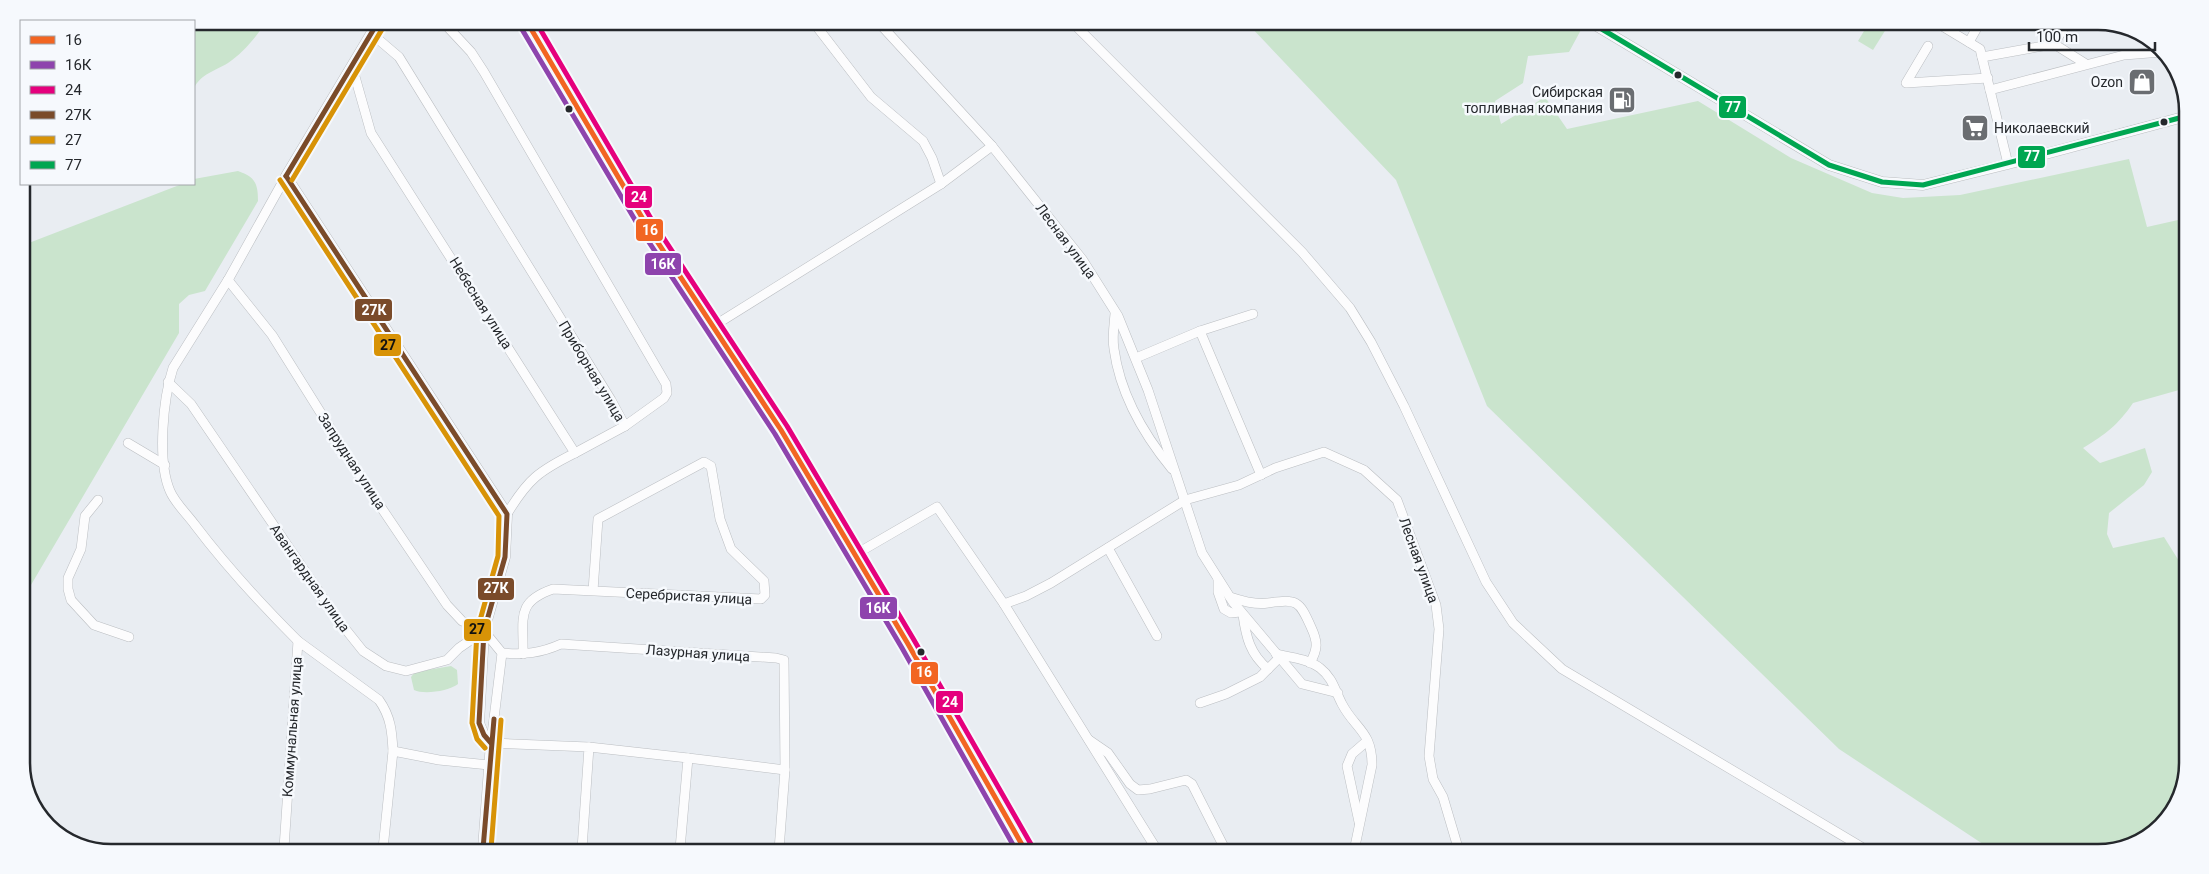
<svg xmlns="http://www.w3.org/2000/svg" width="2209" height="874" font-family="Roboto,sans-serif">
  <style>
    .green { fill: #cae4cd }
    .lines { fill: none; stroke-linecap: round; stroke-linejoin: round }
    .minor-casing { stroke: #bbbec2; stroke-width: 10 }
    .tertiary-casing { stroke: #bbbec2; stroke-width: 11 }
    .minor { stroke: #fcfcfd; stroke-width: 9 }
    .tertiary { stroke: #fcfcfd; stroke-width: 10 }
    .bus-1-casing { stroke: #f6f9fd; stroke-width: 9 }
    .bus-2-casing { stroke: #f6f9fd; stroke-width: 9 }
    .bus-3-casing { stroke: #f6f9fd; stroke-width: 9 }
    .bus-4-casing { stroke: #f6f9fd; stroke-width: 9 }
    .bus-5-casing { stroke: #f6f9fd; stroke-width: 9 }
    .bus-6-casing { stroke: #f6f9fd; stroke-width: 9 }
    .bus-1 { stroke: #f26522; stroke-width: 5 }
    .bus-2 { stroke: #8e44ad; stroke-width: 5 }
    .bus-3 { stroke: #e5007d; stroke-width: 5 }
    .bus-4 { stroke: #7a4b2a; stroke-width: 5 }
    .bus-5 { stroke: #d89307; stroke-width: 5 }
    .bus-6 { stroke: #00a651; stroke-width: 5 }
    .bus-dot { fill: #25282c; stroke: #f6f9fd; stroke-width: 2 }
    .labels { text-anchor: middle; stroke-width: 5; stroke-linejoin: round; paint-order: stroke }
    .poi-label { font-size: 14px; fill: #25282c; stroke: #f6f9fd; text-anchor: end }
    .street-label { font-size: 14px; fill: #25282c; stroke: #f6f9fd }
    .rim { fill: none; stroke: #25282c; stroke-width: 2.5 }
    .line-badge { stroke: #f6f9fd; stroke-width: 2 }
    .badge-label { font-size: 14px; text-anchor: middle; font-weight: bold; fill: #fff }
    .pale-badge-label { font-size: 14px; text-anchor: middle; font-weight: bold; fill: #111 }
  </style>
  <rect width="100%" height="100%" fill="#e9edf2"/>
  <g class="green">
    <path d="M 194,21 L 266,22 C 257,36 243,53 228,63 C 215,71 201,74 194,88 Z"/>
    <path d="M 1248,24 L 1576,25 L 1582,28 L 1569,52 L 1528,56 L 1523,83 L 1495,101 L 1501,124 L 1545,97 L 1567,129 L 1698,101 L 1791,158 L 1872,193 L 1903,198 L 1960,195 L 2129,159 L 2147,227 L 2187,218 L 2186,388 L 2133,403 C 2118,425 2106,434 2083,448 L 2100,463 L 2145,448 L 2152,472 L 2144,485 L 2109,513 L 2107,534 L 2113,548 L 2164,537 L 2184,569 L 2183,792 L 2148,837 L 2098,853 L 1995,852 L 1839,749 L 1487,406 L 1396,180 Z"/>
    <polygon points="1867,26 1888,26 1873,50 1858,41"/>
    <path d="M 238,171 C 255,177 258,183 258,201 L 205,291 L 189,295 L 179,304 L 179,333 L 21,602 L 21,246 L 182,184 L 194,184 L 194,179 Z"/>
    <path d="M 451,666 L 457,670 L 458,684 C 449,691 424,695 414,690 L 411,677 L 415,672 Z"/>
  </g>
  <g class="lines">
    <g class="minor-casing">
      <g id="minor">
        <polyline points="814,23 871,97 923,141 932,158 941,184"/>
        <polyline points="879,23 992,146 1082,259 1118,316 1148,390 1202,553 1233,602 1302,684 1338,693"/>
        <polyline points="1074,24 1302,252 1350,308 1371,342 1404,406 1486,582 1513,623 1562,669 1870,852"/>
        <polyline points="1942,26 1980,49 2008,164"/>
        <polyline points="372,34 399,57 611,400 625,426 664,398 667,393 666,384 484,72 471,52 443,22"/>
        <polyline points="1969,42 1978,26"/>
        <polyline points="2054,44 2086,64"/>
        <polyline points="1928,46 1906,83 1988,78"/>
        <polyline points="1982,57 2054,44 2065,26"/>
        <path d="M 352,66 L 371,133 L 575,453 C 539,471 528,479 507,514"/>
        <polyline points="1990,90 2124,55 2162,52"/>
        <path d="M 286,176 L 228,280 L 173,368 C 163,399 157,461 170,491 C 175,503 187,514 195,525 C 226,566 261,604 298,641"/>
        <polyline points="228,280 272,335 364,482 447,605 462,621 484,631 502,653 491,743 589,747 582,849"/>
        <path d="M 1115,314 C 1114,325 1112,338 1114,349 C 1120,393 1144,435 1172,469"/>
        <polyline points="712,327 941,184 992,146"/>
        <polyline points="1200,331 1261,475"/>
        <polyline points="1136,358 1200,331 1253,314"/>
        <polyline points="168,382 191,404 339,621 363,651 386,666 406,671 447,660 459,648 484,631"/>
        <polyline points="128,443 165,465"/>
        <polyline points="575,453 625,426"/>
        <polyline points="98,500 85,516 81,549 68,578 68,589 71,600 94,625 129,637"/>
        <polyline points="1108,548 1157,636"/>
        <polyline points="856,554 937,507 1004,604 1157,850"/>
        <polyline points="1218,579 1218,592 1224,609 1231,613 1240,612"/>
        <path d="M 1230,597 C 1242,601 1255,605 1268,603 C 1297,599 1299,600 1311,627 C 1318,642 1318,649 1310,663"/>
        <polyline points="1004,604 1026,596 1051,583 1185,500 1239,485 1275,468 1324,452 1364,470 1397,500 1436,605 1439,629 1429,756 1433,779 1443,797 1459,851"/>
        <path d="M 1243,615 C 1246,637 1250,654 1268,669"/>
        <path d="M 502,653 C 524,655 541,653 561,644 L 776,658 L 784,660 L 785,770"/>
        <path d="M 523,654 C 524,619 515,602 553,589 L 761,599 L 765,595 L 764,581 L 731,549 L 720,519 L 711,466 L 704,462 L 598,519 L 593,591"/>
        <path d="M 1276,654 C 1290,657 1308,659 1320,668 C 1333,678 1335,691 1342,704 C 1355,729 1372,731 1372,765 L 1354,851"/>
        <polyline points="1200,703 1226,694 1260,677 1279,658"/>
        <polyline points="1089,740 1108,753 1130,784 1138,790 1150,789 1186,780 1192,784 1226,851"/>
        <polyline points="589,747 688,758 680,849"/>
        <polyline points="688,758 785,770 779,850"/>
        <polyline points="1359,822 1347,766 1352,754 1367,741"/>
        <path d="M 284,848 L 298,641 L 379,700 C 391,717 392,732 393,751"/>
        <polyline points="383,849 393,751 439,760 489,765"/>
      </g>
    </g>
    <g class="tertiary-casing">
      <g id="tertiary">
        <polyline points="378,22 286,176 507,514 505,557 484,631 479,723 484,735 491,743 483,849"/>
        <polyline points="527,22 559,79 647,226 781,430 908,644 1025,850"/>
        <polyline points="1595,25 1829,165 1882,182 1923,185 2008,164 2187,116"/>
      </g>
    </g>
    <use href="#minor" class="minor"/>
    <use href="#tertiary" class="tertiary"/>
    <g class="bus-1-casing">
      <polyline id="bus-1" points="527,22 647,226 781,430 908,644 1025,850"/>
    </g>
    <g class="bus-2-casing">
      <polyline id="bus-2" points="520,26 641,230 775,434 902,648 1016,850"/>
    </g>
    <g class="bus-3-casing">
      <polyline id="bus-3" points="536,22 653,222 787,426 914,640 1032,846"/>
    </g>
    <g class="bus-4-casing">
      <g id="bus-4">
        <polyline points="286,176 507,514 505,557 484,631 479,723 484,735 491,743"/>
        <polyline points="286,176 378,22"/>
        <polyline points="483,849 494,719"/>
      </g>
    </g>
    <g class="bus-5-casing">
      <g id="bus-5">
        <polyline points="280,180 499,516 498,556 477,631 472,723 477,739 485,748"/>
        <polyline points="292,180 384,26"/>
        <polyline points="491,849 501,720"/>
      </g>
    </g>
    <g class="bus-6-casing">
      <polyline id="bus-6" points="1595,25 1829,165 1882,182 1923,185 2187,116"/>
    </g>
    <use href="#bus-1" class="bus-1"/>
    <use href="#bus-2" class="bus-2"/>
    <use href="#bus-3" class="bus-3"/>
    <use href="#bus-4" class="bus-4"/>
    <use href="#bus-5" class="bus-5"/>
    <use href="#bus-6" class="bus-6"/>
  </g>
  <defs>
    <g id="shop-square" transform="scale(1.4375)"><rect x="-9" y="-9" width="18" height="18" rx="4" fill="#6a6d71" stroke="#f6f9fd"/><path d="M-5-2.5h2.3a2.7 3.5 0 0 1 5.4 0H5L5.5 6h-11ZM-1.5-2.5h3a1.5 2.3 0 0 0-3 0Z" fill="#fff"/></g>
    <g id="fuel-square" transform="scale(1.4375)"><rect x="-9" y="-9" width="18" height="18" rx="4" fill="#6a6d71" stroke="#f6f9fd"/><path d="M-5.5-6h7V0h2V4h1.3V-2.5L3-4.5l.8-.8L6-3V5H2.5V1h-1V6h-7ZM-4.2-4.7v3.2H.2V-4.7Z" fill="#fff"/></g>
    <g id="supermarket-square" transform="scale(1.4375)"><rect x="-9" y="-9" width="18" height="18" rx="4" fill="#6a6d71" stroke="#f6f9fd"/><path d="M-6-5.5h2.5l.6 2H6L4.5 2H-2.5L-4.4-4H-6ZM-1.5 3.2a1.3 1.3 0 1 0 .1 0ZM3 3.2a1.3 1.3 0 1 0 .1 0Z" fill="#fff"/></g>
  </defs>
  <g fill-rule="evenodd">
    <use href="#shop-square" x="2142" y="82"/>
    <use href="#fuel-square" x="1622" y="100"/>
    <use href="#supermarket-square" x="1975" y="128"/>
  </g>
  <g class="bus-dot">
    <circle cx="1678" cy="75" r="4.5"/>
    <circle cx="569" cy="109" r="4.5"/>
    <circle cx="2164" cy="122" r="4.5"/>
    <circle cx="921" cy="652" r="4.5"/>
  </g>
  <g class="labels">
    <g class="poi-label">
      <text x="2123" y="87">Ozon</text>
      <text x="1603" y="97">Сибирская<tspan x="1603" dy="16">топливная компания</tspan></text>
      <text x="1994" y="133" text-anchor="start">Николаевский</text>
    </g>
    <g class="street-label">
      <text transform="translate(1066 241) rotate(53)" y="5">Лесная улица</text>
      <text transform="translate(481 303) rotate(58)" y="5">Небесная улица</text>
      <text transform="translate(592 371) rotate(59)" y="5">Приборная улица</text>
      <text transform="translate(352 461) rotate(57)" y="5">Запрудная улица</text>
      <text transform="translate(1419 560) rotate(70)" y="5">Лесная улица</text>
      <text transform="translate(310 578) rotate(55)" y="5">Авангардная улица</text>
      <text transform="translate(689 596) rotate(3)" y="5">Серебристая улица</text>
      <text transform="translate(698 653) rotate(4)" y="5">Лазурная улица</text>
      <text transform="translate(292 727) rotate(-86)" y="5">Коммунальная улица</text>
    </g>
  </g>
  <path d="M0 0H2209V874H0ZM111 30H2098A81 81 0 0 1 2179 111V763A81 81 0 0 1 2098 844H111A81 81 0 0 1 30 763V111A81 81 0 0 1 111 30Z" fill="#f6f9fd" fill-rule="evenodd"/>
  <path class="rim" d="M111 30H2098A81 81 0 0 1 2179 111V763A81 81 0 0 1 2098 844H111A81 81 0 0 1 30 763V111A81 81 0 0 1 111 30Z"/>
  <g class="line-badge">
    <rect x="1718" y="95" width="29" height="24" rx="5" fill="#00a651"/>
    <rect x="2017" y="145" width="29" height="24" rx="5" fill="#00a651"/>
    <rect x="624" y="185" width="29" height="24" rx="5" fill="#e5007d"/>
    <rect x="635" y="218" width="29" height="24" rx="5" fill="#f26522"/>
    <rect x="644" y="252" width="38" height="24" rx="5" fill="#8e44ad"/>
    <rect x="354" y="298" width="39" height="24" rx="5" fill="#7a4b2a"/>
    <rect x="373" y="333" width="29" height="24" rx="5" fill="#d89307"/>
    <rect x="477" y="577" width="38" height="24" rx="5" fill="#7a4b2a"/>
    <rect x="859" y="596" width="39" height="24" rx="5" fill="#8e44ad"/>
    <rect x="463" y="618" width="29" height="24" rx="5" fill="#d89307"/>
    <rect x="910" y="661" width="29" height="24" rx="5" fill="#f26522"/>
    <rect x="935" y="690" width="29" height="24" rx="5" fill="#e5007d"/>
  </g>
  <g class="badge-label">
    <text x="1733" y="112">77</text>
    <text x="2032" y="161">77</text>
    <text x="639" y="202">24</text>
    <text x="650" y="235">16</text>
    <text x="663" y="269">16К</text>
    <text x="374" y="315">27К</text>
    <text x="496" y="593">27К</text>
    <text x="878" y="613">16К</text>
    <text x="924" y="677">16</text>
    <text x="950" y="707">24</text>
  </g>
  <g class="pale-badge-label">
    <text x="388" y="350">27</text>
    <text x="477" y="634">27</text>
  </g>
  <rect x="20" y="20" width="175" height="165" fill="#f6f9fd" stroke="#a2a5a9"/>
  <rect x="30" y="36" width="25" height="8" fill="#f26522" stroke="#a2a5a9"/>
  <text x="65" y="45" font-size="15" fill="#25282c">16</text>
  <rect x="30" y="61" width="25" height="8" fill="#8e44ad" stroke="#a2a5a9"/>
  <text x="65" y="70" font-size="15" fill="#25282c">16К</text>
  <rect x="30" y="86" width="25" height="8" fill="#e5007d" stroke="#a2a5a9"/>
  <text x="65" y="95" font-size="15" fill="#25282c">24</text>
  <rect x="30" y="111" width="25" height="8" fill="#7a4b2a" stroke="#a2a5a9"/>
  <text x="65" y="120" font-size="15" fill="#25282c">27К</text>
  <rect x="30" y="136" width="25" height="8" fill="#d89307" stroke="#a2a5a9"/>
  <text x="65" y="145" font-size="15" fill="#25282c">27</text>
  <rect x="30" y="161" width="25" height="8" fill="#00a651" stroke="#a2a5a9"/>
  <text x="65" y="170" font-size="15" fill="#25282c">77</text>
  <path d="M2029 42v8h126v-8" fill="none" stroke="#25282c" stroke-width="2.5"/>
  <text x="2036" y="42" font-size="15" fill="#25282c" stroke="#f6f9fd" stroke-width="4" paint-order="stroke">100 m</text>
</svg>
